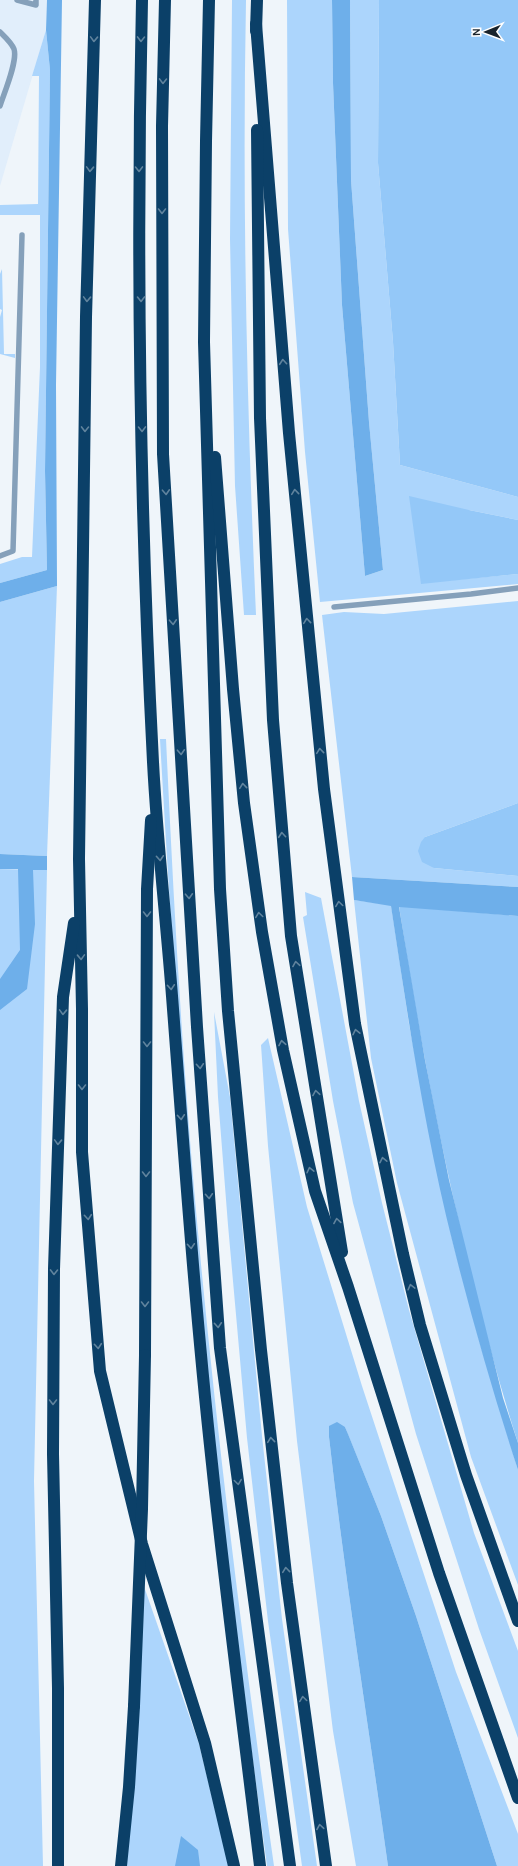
<svg xmlns="http://www.w3.org/2000/svg" width="518" height="1866" font-family="Karla,sans-serif">
  <style>
    .built { fill: #e1eefb }
    .green { fill: #acd5fc }
    .forest { fill: #94c8f8 }
    .water { fill: #6eafea }
    .lines { fill: none; stroke-linecap: round; stroke-linejoin: round }
    .service { stroke: #85a0ba; stroke-width: 5.5 }
    .motorway { stroke: #0b4068; stroke-width: 12 }
    .motorway-bridge { stroke: #0b4068; stroke-width: 12 }
    .oneway { stroke: #60839d }
  </style>
  <rect width="100%" height="100%" fill="#eff5fa"/>
  <polygon class="built" points="0,0 47,0 46,30 0,186"/>
  <g class="green">
    <polygon points="47,0 46,30 50,70 45,471 47,570 0,583 0,564 22,557 32,557 40,367 40,215 0,215 0,205 38,204 39,76 32,76 46,30"/>
    <path d="M 232,0 L 246,0 C 242,205 247,410 256,615 L 244,615 L 235,486 L 230,239 Z"/>
    <polygon points="287,0 332,0 333,83 342,305 365,576 383,570 369,422 351,180 350,0 379,0 378,163 393,342 400,465 518,497 518,520 469,510 421,583 518,574 518,584 320,602 305,452 288,229"/>
    <polygon points="2,269 4,354 15,354 15,358 0,354 0,317 2,310 0,309 0,274"/>
    <polygon points="57,586 47,856 0,854 0,602"/>
    <polygon points="518,601 518,803 425,837 434,868 518,876 518,887 352,877 322,615 344,612 384,614"/>
    <path d="M 160,739 L 166,739 C 173,889 181,1039 194,1188 C 214,1415 242,1641 274,1866 L 267,1866 C 243,1688 220,1509 203,1329 C 185,1133 171,936 160,739 Z"/>
    <polygon points="0,869 47,870 34,1481 43,1866 0,1866"/>
    <polygon points="305,892 321,898 359,1101 382,1203 409,1310 474,1533 518,1651 518,1738 479,1629 416,1434 353,1203 333,1101 303,917 307,915"/>
    <polygon points="354,900 391,905 409,1024 430,1135 453,1243 481,1347 518,1470 518,1585 471,1457 397,1183 371,1058"/>
    <polygon points="214,1012 230,1097 262,1436 282,1619 317,1866 302,1866 268,1621 247,1438 228,1225 218,1097"/>
    <path d="M 268,1038 L 307,1207 L 362,1386 L 456,1672 L 518,1834 L 518,1866 L 497,1866 L 416,1616 L 381,1516 L 345,1427 L 329,1426 L 329,1437 C 345,1580 368,1723 388,1866 L 356,1866 L 333,1731 L 297,1441 L 268,1146 L 261,1045 Z"/>
    <polygon points="140,1575 199,1744 229,1866 125,1866"/>
  </g>
  <g class="forest">
    <polygon points="379,0 518,0 518,497 400,465 393,342 378,163"/>
    <polygon points="409,496 469,510 518,520 518,574 421,584"/>
    <polygon points="518,803 518,876 434,868 422,862 418,851 421,842 425,837"/>
    <path d="M 399,906 L 518,916 L 518,1443 C 498,1381 482,1319 467,1256 C 439,1141 417,1024 399,906 Z"/>
  </g>
  <g class="water">
    <polygon points="47,0 62,0 56,385 57,586 0,602 0,583 47,570 45,471 50,70 46,30"/>
    <polygon points="332,0 350,0 351,180 369,422 383,570 365,576 342,305 333,83"/>
    <polygon points="0,854 47,856 47,870 33,870 35,924 27,989 0,1010 0,979 20,950 18,869 0,869"/>
    <path d="M 352,877 L 518,887 L 518,916 L 399,907 L 425,1060 L 449,1180 L 503,1398 L 518,1443 L 518,1470 C 494,1396 472,1320 453,1244 C 425,1133 408,1019 391,906 L 354,900 Z"/>
    <path d="M 337,1422 L 345,1427 L 348,1434 L 381,1516 L 416,1616 L 497,1866 L 388,1866 C 368,1723 345,1580 329,1437 L 329,1426 Z"/>
    <polygon points="181,1836 198,1850 200,1866 175,1866"/>
  </g>
  <g class="lines">
    <g class="service">
      <polyline points="17,0 36,5 36,0"/>
      <path d="M 0,32 C 5,37 11,42 14,49 C 18,61 4,93 0,106"/>
      <polyline points="0,556 13,551 22,235"/>
      <polyline points="334,607 471,594 518,588"/>
    </g>
    <g class="motorway">
      <polyline points="95,0 86,317 79,859 82,1009 82,1152 100,1371 142,1544 205,1743 234,1866"/>
      <path d="M 142,0 C 136,253 140,509 153,762 C 157,840 166,918 172,996 C 184,1152 195,1309 212,1464 C 226,1598 244,1732 260,1866"/>
      <polyline points="165,0 162,126 163,454 197,1027 220,1348 290,1866"/>
      <polyline points="209,0 206,141 204,342 220,889 228,1011 261,1350 287,1583 326,1866"/>
      <polyline points="256,24 289,433 324,789 355,1024 403,1254 420,1325 466,1475 518,1621"/>
      <polyline points="256,31 257,0"/>
      <polyline points="257,130 260,418 273,720 291,936 342,1252"/>
      <polyline points="215,457 233,689 244,803 262,932 283,1050 315,1191 348,1287 439,1573 518,1798"/>
      <polyline points="145,1355 147,889 151,820"/>
      <polyline points="58,1866 58,1688 53,1454 54,1269 63,997 74,923"/>
      <polyline points="121,1866 129,1787 134,1706"/>
    </g>
    <polyline class="motorway-bridge" points="134,1706 142,1509 145,1355"/>
  </g>
  <defs><path id="oneway-chevron" d="M-2-3.5L2.5 0L-2 3.5" fill="none" stroke-width="1.6" stroke-linecap="round" stroke-linejoin="round"/></defs>
  <g class="oneway">
    <use href="#oneway-chevron" transform="translate(94 39) rotate(92)"/>
    <use href="#oneway-chevron" transform="translate(141 39) rotate(91)"/>
    <use href="#oneway-chevron" transform="translate(163 81) rotate(91)"/>
    <use href="#oneway-chevron" transform="translate(90 169) rotate(92)"/>
    <use href="#oneway-chevron" transform="translate(139 169) rotate(89)"/>
    <use href="#oneway-chevron" transform="translate(162 211) rotate(90)"/>
    <use href="#oneway-chevron" transform="translate(87 299) rotate(92)"/>
    <use href="#oneway-chevron" transform="translate(141 299) rotate(89)"/>
    <use href="#oneway-chevron" transform="translate(283 362) rotate(-95)"/>
    <use href="#oneway-chevron" transform="translate(85 429) rotate(91)"/>
    <use href="#oneway-chevron" transform="translate(142 429) rotate(89)"/>
    <use href="#oneway-chevron" transform="translate(166 492) rotate(87)"/>
    <use href="#oneway-chevron" transform="translate(295 492) rotate(-96)"/>
    <use href="#oneway-chevron" transform="translate(307 621) rotate(-96)"/>
    <use href="#oneway-chevron" transform="translate(173 622) rotate(87)"/>
    <use href="#oneway-chevron" transform="translate(320 751) rotate(-96)"/>
    <use href="#oneway-chevron" transform="translate(181 752) rotate(87)"/>
    <use href="#oneway-chevron" transform="translate(243 786) rotate(-96)"/>
    <use href="#oneway-chevron" transform="translate(282 835) rotate(-95)"/>
    <use href="#oneway-chevron" transform="translate(160 858) rotate(86)"/>
    <use href="#oneway-chevron" transform="translate(189 896) rotate(87)"/>
    <use href="#oneway-chevron" transform="translate(339 904) rotate(-98)"/>
    <use href="#oneway-chevron" transform="translate(147 914) rotate(90)"/>
    <use href="#oneway-chevron" transform="translate(259 915) rotate(-98)"/>
    <use href="#oneway-chevron" transform="translate(81 957) rotate(88)"/>
    <use href="#oneway-chevron" transform="translate(296 964) rotate(-99)"/>
    <use href="#oneway-chevron" transform="translate(171 987) rotate(86)"/>
    <use href="#oneway-chevron" transform="translate(63 1012) rotate(92)"/>
    <use href="#oneway-chevron" transform="translate(356 1032) rotate(-102)"/>
    <use href="#oneway-chevron" transform="translate(282 1043) rotate(-100)"/>
    <use href="#oneway-chevron" transform="translate(147 1044) rotate(90)"/>
    <use href="#oneway-chevron" transform="translate(200 1066) rotate(86)"/>
    <use href="#oneway-chevron" transform="translate(82 1087) rotate(90)"/>
    <use href="#oneway-chevron" transform="translate(316 1093) rotate(-99)"/>
    <use href="#oneway-chevron" transform="translate(181 1117) rotate(86)"/>
    <use href="#oneway-chevron" transform="translate(58 1142) rotate(92)"/>
    <use href="#oneway-chevron" transform="translate(383 1160) rotate(-102)"/>
    <use href="#oneway-chevron" transform="translate(310 1170) rotate(-103)"/>
    <use href="#oneway-chevron" transform="translate(146 1174) rotate(90)"/>
    <use href="#oneway-chevron" transform="translate(209 1196) rotate(86)"/>
    <use href="#oneway-chevron" transform="translate(88 1217) rotate(85)"/>
    <use href="#oneway-chevron" transform="translate(337 1221) rotate(-99)"/>
    <use href="#oneway-chevron" transform="translate(191 1246) rotate(86)"/>
    <use href="#oneway-chevron" transform="translate(54 1272) rotate(91)"/>
    <use href="#oneway-chevron" transform="translate(411 1287) rotate(-104)"/>
    <use href="#oneway-chevron" transform="translate(145 1304) rotate(90)"/>
    <use href="#oneway-chevron" transform="translate(218 1325) rotate(86)"/>
    <use href="#oneway-chevron" transform="translate(98 1346) rotate(85)"/>
    <use href="#oneway-chevron" transform="translate(53 1402) rotate(90)"/>
    <use href="#oneway-chevron" transform="translate(271 1440) rotate(-96)"/>
    <use href="#oneway-chevron" transform="translate(238 1482) rotate(82)"/>
    <use href="#oneway-chevron" transform="translate(286 1570) rotate(-96)"/>
    <use href="#oneway-chevron" transform="translate(303 1699) rotate(-98)"/>
    <use href="#oneway-chevron" transform="translate(320 1827) rotate(-99)"/>
  </g>
  <g transform="translate(486 32) rotate(269)" stroke="#ffffff" stroke-width="3" paint-order="stroke">
  <path d="M0-3L7 15L0 10L-7 15Z" fill="#19242d"/>
  <text y="-6" font-size="11" font-weight="bold" text-anchor="middle" fill="#19242d">N</text>
  </g>
</svg>
